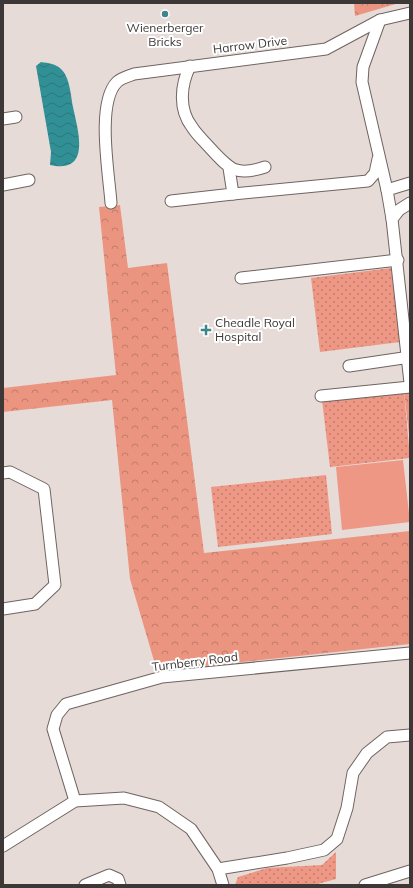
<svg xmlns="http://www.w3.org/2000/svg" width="413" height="888" font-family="Mulish,sans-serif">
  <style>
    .grass { fill: url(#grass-dots) }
    .forest { fill: url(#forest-crowns) }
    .pitch { fill: #ed9784 }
    .water { fill: url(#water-waves) }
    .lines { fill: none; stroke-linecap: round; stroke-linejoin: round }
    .minor-casing { stroke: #6e6461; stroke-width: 13 }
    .minor { stroke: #fff; stroke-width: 11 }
    .poi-dot { fill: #3e868a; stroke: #fff; stroke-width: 1.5 }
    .labels { text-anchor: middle; stroke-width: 4; stroke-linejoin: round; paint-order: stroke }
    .poi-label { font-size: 12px; fill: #3d3837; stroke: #fff }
    .street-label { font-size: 12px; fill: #3d3837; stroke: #fff }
  </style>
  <defs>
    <pattern id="grass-dots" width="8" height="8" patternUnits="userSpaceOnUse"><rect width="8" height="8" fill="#ed9784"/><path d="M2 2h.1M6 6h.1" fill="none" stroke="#c17c6d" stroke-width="1.8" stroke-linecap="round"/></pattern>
    <pattern id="forest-crowns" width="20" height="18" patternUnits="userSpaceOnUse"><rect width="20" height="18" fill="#eb9581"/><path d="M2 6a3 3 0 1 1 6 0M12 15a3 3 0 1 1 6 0" fill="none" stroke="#c07b6a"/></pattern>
    <pattern id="water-waves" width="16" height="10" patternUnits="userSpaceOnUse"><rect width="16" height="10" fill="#319096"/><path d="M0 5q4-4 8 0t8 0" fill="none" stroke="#2b777b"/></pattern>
  </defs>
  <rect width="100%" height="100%" fill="#e7dbd8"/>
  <g class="grass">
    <polygon points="391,268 400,342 320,352 311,278"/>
    <polygon points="404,391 410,458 330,467 322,400"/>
    <polygon points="326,475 332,534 218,547 211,487"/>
    <polygon points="336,852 336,879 314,885 235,885 238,877 267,868 322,865"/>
  </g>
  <g class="forest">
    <polygon points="354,3 399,3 355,16"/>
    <polygon points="120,205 128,268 167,263 204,553 410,531 410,644 157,671 130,579 112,400 3,412 3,388 116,375 99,207"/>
    <polygon points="410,388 410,443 404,391"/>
  </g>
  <polygon class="pitch" points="403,460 410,522 342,530 336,467"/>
  <path class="water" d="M 41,62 C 48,63 56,64 61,69 C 70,77 71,97 73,107 C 78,131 92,174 50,165 L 51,152 L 36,66 Z"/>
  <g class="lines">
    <g class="minor-casing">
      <g id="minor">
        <polyline points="380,20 363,67 362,82 387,190"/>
        <path d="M 190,66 C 181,84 178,109 192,127 C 197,135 204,141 210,148 C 230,169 235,177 265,167"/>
        <polyline points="3,119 16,117"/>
        <polyline points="3,185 29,180"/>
        <polyline points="233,194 368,181 375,173 378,159"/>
        <polyline points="171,201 233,194 229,168"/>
        <path d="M 111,203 C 109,174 96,103 117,82 C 121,78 129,76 134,74 L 326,49 L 380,20 L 410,13"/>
        <polyline points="410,203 399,210 392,219 410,383"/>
        <polyline points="392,219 387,190 410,183"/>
        <polyline points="241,278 398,260"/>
        <polyline points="349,366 410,357"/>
        <polyline points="321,396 410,387"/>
        <polyline points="3,473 10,472 44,489 55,585 35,604 3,609"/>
        <polyline points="75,801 53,729 57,715 66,704 162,677 410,653"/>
        <polyline points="3,846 75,801 124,798 159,807 191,829 218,869 223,885"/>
        <polyline points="218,869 287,858 324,850 337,839 347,808 353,773 367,753 387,737 410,735"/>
        <polyline points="85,885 109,875 118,879 120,885"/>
        <polyline points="365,885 410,871"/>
      </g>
    </g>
    <use href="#minor" class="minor"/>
  </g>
  <g class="poi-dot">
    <circle cx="165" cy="14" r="4"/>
    <path d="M204 324h4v4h4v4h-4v4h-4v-4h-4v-4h4z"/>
  </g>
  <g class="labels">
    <g class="poi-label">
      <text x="165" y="32">Wienerberger<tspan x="165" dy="14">Bricks</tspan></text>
      <text x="215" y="327" text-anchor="start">Cheadle Royal<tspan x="215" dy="14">Hospital</tspan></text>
    </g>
    <g class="street-label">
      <text transform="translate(250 45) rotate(-7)" y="4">Harrow Drive</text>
      <text transform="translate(195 662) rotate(-7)" y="4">Turnberry Road</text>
    </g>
  </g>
  <rect width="413" height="888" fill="none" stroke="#3d3837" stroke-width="8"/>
</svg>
